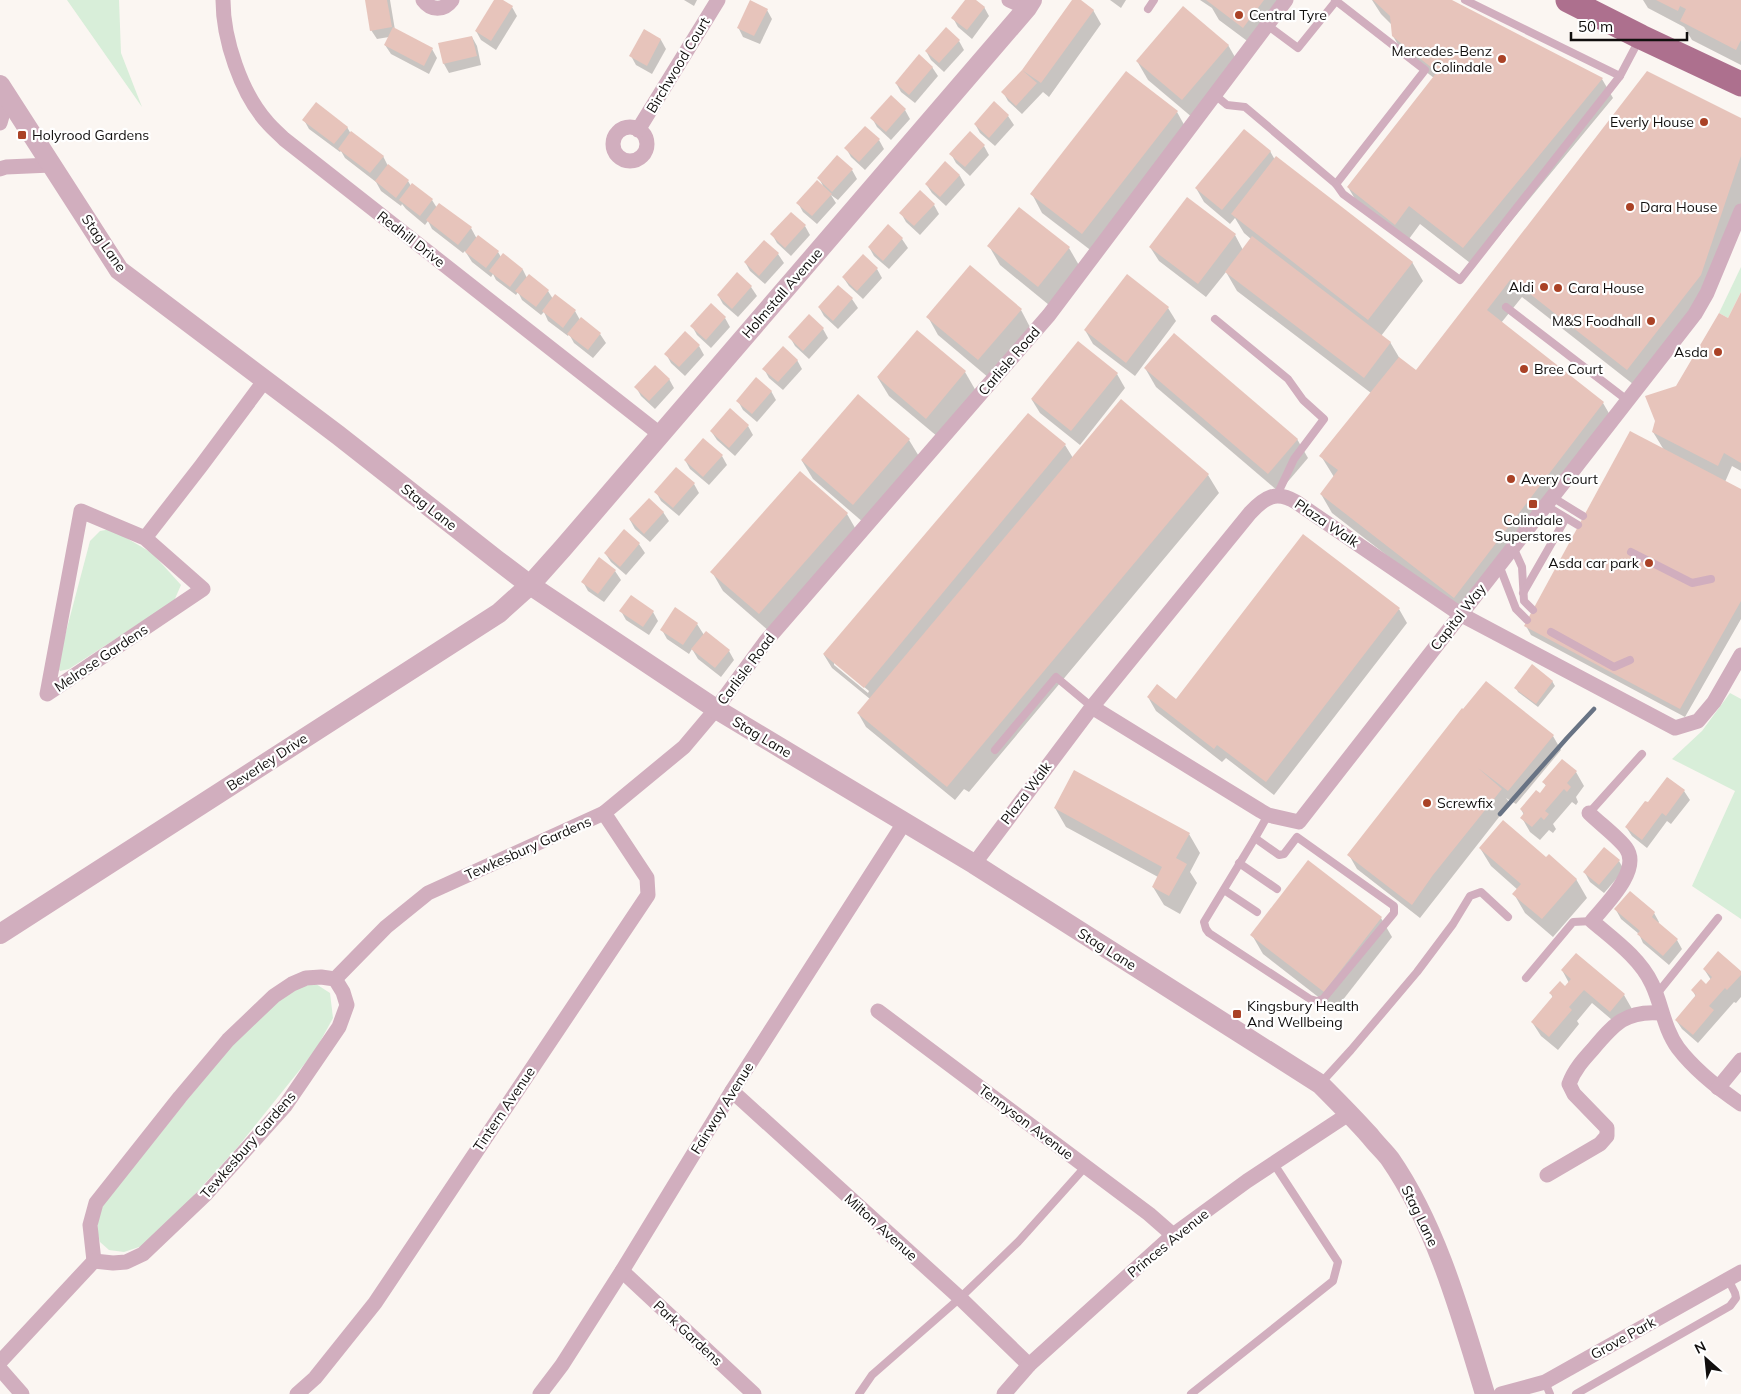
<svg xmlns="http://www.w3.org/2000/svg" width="1741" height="1394" font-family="Mulish,sans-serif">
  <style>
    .green { fill: #d8eed9 }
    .shadow { fill: #0003; fill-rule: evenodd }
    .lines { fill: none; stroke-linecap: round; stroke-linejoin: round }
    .stream { stroke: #687384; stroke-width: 4.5 }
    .building { fill: #e7c4bb }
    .service { stroke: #d1aebe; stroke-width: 8 }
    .minor { stroke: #d1aebe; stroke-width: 15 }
    .tertiary { stroke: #d1aebe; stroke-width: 20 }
    .primary { stroke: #ad708e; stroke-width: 25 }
    .poi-dot { fill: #aa4226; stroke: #fff; stroke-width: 2 }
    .labels { text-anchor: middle; stroke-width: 4.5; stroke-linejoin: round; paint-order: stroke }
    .poi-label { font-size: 14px; fill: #110f0e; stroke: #fff; text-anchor: start }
    .street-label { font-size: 14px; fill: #110f0e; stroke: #fff }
  </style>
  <rect width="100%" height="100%" fill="#fbf6f2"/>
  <g class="green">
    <polygon points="67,0 119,0 121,53 142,107"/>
    <polygon points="1741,267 1741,292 1728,318 1719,313"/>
    <polygon points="111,529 152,553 181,585 174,601 69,669 60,671 57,666 90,541 100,531"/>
    <polygon points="1730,693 1741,699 1741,919 1692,886 1735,791 1672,759 1702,731"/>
    <polygon points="316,984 330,993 333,1018 315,1051 237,1148 186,1204 142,1246 124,1252 109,1250 100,1242 97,1231 98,1220 103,1204 234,1042 280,1000 301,986"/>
  </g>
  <g class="shadow">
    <polygon points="367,0 390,0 395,30 432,49 437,58 429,74 391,54 385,45 389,37 377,39 371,30"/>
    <polygon points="496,0 500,0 512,7 517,16 496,50 481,40 476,31"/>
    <polygon points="684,0 697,0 694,6"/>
    <polygon points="967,0 974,0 984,7 989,16 972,39 958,27 953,18"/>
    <polygon points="1074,0 1078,0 1093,10 1101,24 1049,97 1043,92 1022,114 1008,101 1003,92 1023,70"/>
    <polygon points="1110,0 1126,0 1121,8"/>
    <polygon points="1200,0 1289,0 1254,46 1219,20 1212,8"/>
    <polygon points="1372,0 1450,0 1602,79 1613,98 1474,266 1420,224 1406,243 1359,206 1348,187 1434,78 1404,55 1393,36 1392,25 1381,14"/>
    <polygon points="1643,0 1741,0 1741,65 1692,40 1684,27 1648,8"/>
    <polygon points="767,10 772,19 760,44 743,37 738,27"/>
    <polygon points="645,31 661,40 666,49 652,74 636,65 631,56"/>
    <polygon points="472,37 477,46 481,65 449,73 444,64 440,44"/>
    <polygon points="959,41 964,50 944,72 931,60 926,51"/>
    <polygon points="1228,45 1239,64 1193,118 1148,80 1137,61"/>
    <polygon points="932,67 938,76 915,103 901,92 896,83"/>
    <polygon points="1647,73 1741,119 1741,204 1711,294 1638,388 1522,297 1501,323 1603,403 1614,422 1465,616 1332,513 1321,494 1334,477 1321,456 1371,393 1237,291 1226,272 1206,297 1159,261 1150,247 1235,235 1243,250 1251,239 1244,233 1235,218 1230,224 1204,202 1196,188 1270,151 1275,160 1412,262 1423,281 1381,336 1390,342 1400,359 1416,372"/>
    <polygon points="994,103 1008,116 1014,125 995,146 980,133 975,124"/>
    <polygon points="905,110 910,119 891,140 877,127 872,118"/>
    <polygon points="1177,112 1187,130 1093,252 1042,213 1032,194"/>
    <polygon points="304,120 347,127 351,134 383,156 388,166 408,181 411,186 432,200 437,208 471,228 477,239 498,252 501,257 503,255 523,270 527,278 548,291 553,299 575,311 580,320 600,334 606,343 593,358 574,343 569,334 568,336 548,321 544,312 541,315 522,300 518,292 516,295 496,280 493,274 491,277 472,262 465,251 463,253 432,229 428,221 425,225 406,209 402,204 401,206 381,191 376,182 345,158 341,151 340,152 309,129"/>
    <polygon points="879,140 884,149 865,170 851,157 846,148"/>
    <polygon points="984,146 989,155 970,176 956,163 951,154"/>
    <polygon points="945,163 960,176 965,185 946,206 932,193 926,184"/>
    <polygon points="852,170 857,179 838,200 831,195 836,203 817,224 803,212 798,203 823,186 819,178"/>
    <polygon points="934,205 939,214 920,235 906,222 901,213"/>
    <polygon points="1019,208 1069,248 1080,267 1049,305 1000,265 989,246"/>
    <polygon points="805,226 810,235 791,256 777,243 772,234"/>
    <polygon points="888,226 902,239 908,248 889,269 874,256 869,247"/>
    <polygon points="764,242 778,254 784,263 765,284 750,271 745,262"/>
    <polygon points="877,269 882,278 863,299 849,286 843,277"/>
    <polygon points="737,274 751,287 757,296 738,317 723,304 718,295"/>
    <polygon points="838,286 852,299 858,308 838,329 824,316 819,307"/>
    <polygon points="1741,295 1741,471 1732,466 1725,482 1741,490 1741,619 1685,717 1531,635 1526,626 1664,450 1653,432 1677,387 1729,320"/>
    <polygon points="1168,308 1176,321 1135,376 1093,344 1085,330"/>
    <polygon points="1021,310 1031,329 989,378 938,335 928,317"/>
    <polygon points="725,318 730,327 711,348 697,335 692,326"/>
    <polygon points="823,329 828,338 809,359 795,346 790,337"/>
    <polygon points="699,346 704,355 685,376 671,363 666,354"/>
    <polygon points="797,360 802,369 783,390 769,378 764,369"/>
    <polygon points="1145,368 1297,439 1308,458 1279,492 1156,387"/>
    <polygon points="965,372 976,391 938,437 889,396 878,378"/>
    <polygon points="1117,374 1125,388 1080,445 1040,413 1032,400"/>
    <polygon points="669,379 674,388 655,409 641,396 636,387"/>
    <polygon points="771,391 776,400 757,422 743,410 738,401"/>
    <polygon points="748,426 753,435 735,456 717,440 711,431"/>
    <polygon points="909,440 920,458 864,523 813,479 802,461"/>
    <path d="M 1065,445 L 1073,458 L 1208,475 L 1219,493 L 969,792 L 964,789 L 955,800 L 866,727 L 858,713 L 870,699 L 832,668 L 824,655 ZM 834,662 L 869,691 L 868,693 L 834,665 Z"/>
    <polygon points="722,456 727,465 709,485 690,469 685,460"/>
    <polygon points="800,472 847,514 858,533 770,632 723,591 712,572"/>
    <polygon points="694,484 699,493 679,516 661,501 656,492"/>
    <polygon points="663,512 669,521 650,542 635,529 630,520"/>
    <polygon points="624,531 639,544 645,553 626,575 611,562 605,553"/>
    <polygon points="615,571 621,580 604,602 588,591 583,582"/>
    <polygon points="631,596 653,612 658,621 649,635 626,620 621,611"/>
    <polygon points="1399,609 1407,623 1274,795 1226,758 1222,762 1156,711 1148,697 1176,700"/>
    <polygon points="697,624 704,635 729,651 734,660 721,677 698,659 692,649 689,654 667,639 662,630"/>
    <polygon points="1552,681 1555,686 1538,707 1518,692 1516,688"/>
    <polygon points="1462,710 1553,736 1561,750 1516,804 1506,798 1510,803 1420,918 1357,869 1349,855"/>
    <polygon points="1562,761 1576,772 1584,786 1576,797 1578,802 1576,805 1572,802 1553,824 1556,829 1553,833 1549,830 1540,840 1530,832 1522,818 1524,815 1521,809 1540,795 1547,787 1544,783"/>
    <polygon points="1668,778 1684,791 1690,800 1671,824 1667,821 1647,848 1632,836 1626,827 1648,804"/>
    <polygon points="1055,808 1189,834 1200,853 1190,872 1197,883 1180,914 1164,905 1153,887 1158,877 1066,827"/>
    <polygon points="1480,848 1546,859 1576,879 1587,898 1553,937 1525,913 1514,894 1518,890 1491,866"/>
    <polygon points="1619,861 1624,870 1604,893 1590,882 1585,873"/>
    <polygon points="1309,862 1381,918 1392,937 1335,1010 1263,954 1252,935"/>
    <polygon points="1616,910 1654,913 1659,922 1658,924 1677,940 1682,949 1669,965 1643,943 1639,934 1621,919"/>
    <polygon points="1704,969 1741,972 1741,997 1736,1003 1734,1002 1698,1043 1682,1029 1676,1020 1696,997 1693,991 1706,986 1711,980"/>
    <polygon points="1562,970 1624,995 1632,1009 1618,1025 1592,1003 1577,1021 1579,1024 1558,1050 1541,1036 1532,1022 1553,998 1551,994 1565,988 1569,983"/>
  </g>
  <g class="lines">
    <polyline class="stream" points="1500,814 1567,738 1594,709"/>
  </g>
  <g class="building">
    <polygon points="365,0 387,0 392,27 370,31"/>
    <polygon points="494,0 503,0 513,6 491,41 475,31"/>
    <polygon points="750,0 768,9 754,36 737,28"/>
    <polygon points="965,0 976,0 985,7 967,30 951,18"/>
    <polygon points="1072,0 1081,0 1094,10 1041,83 1022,70 1037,83 1016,106 1001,92 1022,70"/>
    <polygon points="1206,0 1264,0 1243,28"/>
    <polygon points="1373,0 1452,0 1603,78 1463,248 1409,206 1395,225 1347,187 1437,72 1392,36 1390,16"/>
    <polygon points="1656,0 1741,0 1741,40 1736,50 1680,21 1686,9 1680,6 1678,11"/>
    <polygon points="1183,6 1229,45 1182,100 1136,61"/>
    <polygon points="393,27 433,48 424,66 384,45"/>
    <polygon points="946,27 960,40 939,63 925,51"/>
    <polygon points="644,29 661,39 647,66 629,56"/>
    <polygon points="472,36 477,56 443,64 438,43"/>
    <polygon points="919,54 933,67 909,95 895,83"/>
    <polygon points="1126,71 1178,111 1082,234 1030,194"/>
    <polygon points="1647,71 1741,118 1741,156 1701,275 1627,370 1511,279 1487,310 1604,402 1454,598 1320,494 1338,470 1319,456 1399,357 1416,370"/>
    <polygon points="891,95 906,109 886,132 870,118"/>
    <polygon points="994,101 1009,115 989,138 974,124"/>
    <polygon points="316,102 348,127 334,144 302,120"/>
    <polygon points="865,126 880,139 859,162 844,148"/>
    <polygon points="1244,129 1271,151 1222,210 1195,188"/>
    <polygon points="351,131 384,156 370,173 338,149"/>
    <polygon points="970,131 985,145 965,167 949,154"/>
    <polygon points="837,155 853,169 832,192 817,178"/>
    <polygon points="1276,156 1413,262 1368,320 1231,214"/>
    <polygon points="945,161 960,175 940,197 925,184"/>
    <polygon points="388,164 409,180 396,198 375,181"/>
    <polygon points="817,180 832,194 812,216 796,203"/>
    <polygon points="412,183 433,199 420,216 399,200"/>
    <polygon points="920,190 935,204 914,226 899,213"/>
    <polygon points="1187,197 1236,234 1198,284 1149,247"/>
    <polygon points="439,203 472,227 458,245 426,220"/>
    <polygon points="1019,207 1070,247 1038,287 987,246"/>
    <polygon points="791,212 806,225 785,248 770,234"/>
    <polygon points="888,224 903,238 883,261 868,247"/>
    <polygon points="478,235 499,251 486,268 465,252"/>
    <polygon points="1252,236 1391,342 1364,378 1225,272"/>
    <polygon points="764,240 779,253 759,276 744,262"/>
    <polygon points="503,253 523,269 510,287 489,271"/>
    <polygon points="863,254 878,268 857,291 842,277"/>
    <polygon points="970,265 1022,309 978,360 926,317"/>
    <polygon points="737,272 752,286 732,309 717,295"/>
    <polygon points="529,274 549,290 536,307 515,291"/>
    <polygon points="1127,274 1169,307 1126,363 1084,330"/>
    <polygon points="838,285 853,298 833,321 818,307"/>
    <polygon points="1741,292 1741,463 1724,453 1718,466 1652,432 1655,421 1645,396 1676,386 1719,313 1728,318"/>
    <polygon points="555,294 576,310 563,328 542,311"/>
    <polygon points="711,303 726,317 706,340 690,326"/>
    <polygon points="809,314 824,328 803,351 788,337"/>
    <polygon points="581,317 601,333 588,350 567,334"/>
    <polygon points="917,330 966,371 926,419 877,377"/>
    <polygon points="685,331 700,345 679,367 664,354"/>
    <polygon points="1174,333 1298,439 1268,474 1144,368"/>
    <polygon points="1078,341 1118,373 1071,431 1031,399"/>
    <polygon points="783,346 798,360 778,382 762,369"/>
    <polygon points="655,365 670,379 649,401 634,387"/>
    <polygon points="756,377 772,391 752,414 736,401"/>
    <polygon points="858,394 910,439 853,505 801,460"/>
    <polygon points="1121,399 1209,474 947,787 857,713"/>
    <polygon points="730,408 749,425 729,448 710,431"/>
    <polygon points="1028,413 1066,444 864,688 823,654"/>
    <polygon points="1630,431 1741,489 1741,601 1680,709 1524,626"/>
    <polygon points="703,438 723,455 703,477 684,460"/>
    <polygon points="676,467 695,483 673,508 654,492"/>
    <polygon points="800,471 848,513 759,614 710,572"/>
    <polygon points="649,498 664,512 644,534 629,519"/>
    <polygon points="624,529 640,543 620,567 604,553"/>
    <polygon points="1303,534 1400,608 1266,782 1217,745 1214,749 1147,697 1157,684 1176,699"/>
    <polygon points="599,557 616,570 598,594 581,582"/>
    <polygon points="631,595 654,611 643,627 619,611"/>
    <polygon points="675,607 698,623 683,645 660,630"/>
    <polygon points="706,631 730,650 715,668 691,649"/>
    <polygon points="1532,664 1553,681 1536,704 1514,688"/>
    <polygon points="1486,681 1554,735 1508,791 1478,768 1502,789 1433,875 1412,905 1347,855 1462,708 1463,709"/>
    <polygon points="1562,759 1577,771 1567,783 1571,787 1567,792 1564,789 1545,811 1549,814 1544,820 1541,817 1532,827 1520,818 1524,813 1520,809 1536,790 1540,793 1546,785 1542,782"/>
    <polygon points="1074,770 1190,833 1176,858 1187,864 1169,896 1152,887 1162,867 1054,808"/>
    <polygon points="1667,777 1685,790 1666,816 1662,813 1642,840 1625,827 1645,801 1648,802"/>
    <polygon points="1503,820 1546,857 1549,854 1577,879 1542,919 1512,894 1521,884 1479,848"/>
    <polygon points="1604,847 1620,860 1599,885 1583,872"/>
    <polygon points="1308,860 1382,917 1324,992 1250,935"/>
    <polygon points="1630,891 1655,912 1652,917 1678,939 1663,956 1637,934 1640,931 1614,909"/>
    <polygon points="1718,951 1741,971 1741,975 1727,990 1725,988 1709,1006 1714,1010 1693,1035 1675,1020 1696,995 1691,990 1701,979 1706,984 1712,977 1703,969"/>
    <polygon points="1576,953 1625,994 1610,1012 1584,990 1569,1007 1572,1010 1549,1037 1531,1022 1553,996 1549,993 1560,981 1565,986 1571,979 1561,970"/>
  </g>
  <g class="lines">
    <g class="service">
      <polyline points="1335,0 1425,70 1336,184"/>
      <polyline points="1465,0 1620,76"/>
      <polyline points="1148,9 1154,0"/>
      <polyline points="1267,25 1298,48 1336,1"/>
      <polyline points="1215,95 1227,105 1245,107 1336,184 1343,194 1460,280 1620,76 1639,40"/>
      <polyline points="1506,307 1627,400"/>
      <polyline points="1215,319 1288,379 1303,400 1324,419 1294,459 1277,495"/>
      <polyline points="1552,497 1583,516"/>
      <polyline points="1545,505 1578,525"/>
      <polyline points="1513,547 1522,567 1524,601 1533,610"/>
      <polyline points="1631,552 1692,583 1711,579"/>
      <polyline points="1499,565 1516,609 1527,620"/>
      <polyline points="1523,593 1566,518"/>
      <polyline points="1551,632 1614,667 1630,660"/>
      <polyline points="995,750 1056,677 1092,707"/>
      <polyline points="1589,813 1642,754"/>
      <polygon points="1297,837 1394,906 1394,913 1323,999 1317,1001 1310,999 1209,933 1206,929 1204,922 1255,838 1279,855 1284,854"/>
      <polyline points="1255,838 1268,815"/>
      <polyline points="1239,863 1277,889"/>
      <polyline points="1224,890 1257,912"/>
      <polyline points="1526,978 1573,922 1592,921"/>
      <polyline points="1656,995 1718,918"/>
      <polyline points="1320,1084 1351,1050 1417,972 1453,924 1470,896 1481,892 1508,917"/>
      <polyline points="1545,1382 1550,1394"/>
      <polyline points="859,1394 872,1375 960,1298 1018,1242 1086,1166"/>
      <polyline points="1191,1394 1333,1281 1338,1262 1274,1164"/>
      <polyline points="1576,1394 1730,1306 1736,1298 1735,1293 1728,1279"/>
    </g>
    <g class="minor">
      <path d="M 223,0 C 223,39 241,93 267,122 C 272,128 278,133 284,139 L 661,435"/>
      <path d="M 423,0 C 431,11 444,11 452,0"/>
      <polyline points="1009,0 1027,8"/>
      <polyline points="0,123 8,95"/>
      <circle cx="630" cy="144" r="17"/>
      <polyline points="638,130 718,0"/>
      <polyline points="0,169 6,167 51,165"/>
      <polyline points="145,538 81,511 47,694 203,589 145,538 201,466 265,380"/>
      <polyline points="1092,707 1261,811 1268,815 1299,822 1695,314 1707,293 1741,211"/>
      <path d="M 1589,813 C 1599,823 1618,837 1626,848 C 1642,870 1605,905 1592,921 C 1613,939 1640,958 1652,984 C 1662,1005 1664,1029 1678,1048 C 1694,1069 1719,1089 1741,1104"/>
      <path d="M 974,864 L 1092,707 L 1250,513 C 1265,497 1276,490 1296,502 L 1460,614 L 1675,728 L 1698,721 L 1714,702 L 1741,655"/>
      <polyline points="335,979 386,927 428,893 604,813 684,747 716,709 766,641 1049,315 1286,0"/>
      <polyline points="878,1011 1149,1214 1173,1235"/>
      <polyline points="1718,1088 1741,1060"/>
      <polyline points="732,1091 960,1298 1029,1365"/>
      <path d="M 1547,1175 L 1600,1144 L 1607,1136 L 1607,1128 L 1574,1094 L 1569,1084 C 1574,1070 1583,1060 1593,1049 C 1614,1024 1626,1010 1661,1013"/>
      <polyline points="94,1261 113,1263 126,1262 143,1254 206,1194 285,1106 339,1027 347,1005 343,992 335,979"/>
      <polyline points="94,1261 90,1225 96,1203 180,1097 228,1040 274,996 292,984 306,978 321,977 335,979"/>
      <polyline points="622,1271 754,1394"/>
      <polyline points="0,1362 94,1261"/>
      <polyline points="0,1369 22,1394"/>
      <polyline points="297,1394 315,1378 375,1303 648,895 647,878 604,813"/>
      <polyline points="540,1394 562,1365 622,1271 732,1091 904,823"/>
      <polyline points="1004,1394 1029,1365 1173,1235 1247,1181 1350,1113"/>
      <polyline points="1501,1394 1545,1382 1741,1272"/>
    </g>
    <g class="tertiary">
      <path d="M 0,85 L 119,270 L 338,435 L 497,560 L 530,585 L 716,709 L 974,864 L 1320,1084 C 1337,1101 1354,1118 1370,1136 C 1376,1144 1384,1151 1390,1159 C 1437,1227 1461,1315 1485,1394"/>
      <polyline points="0,934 499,613 530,585 563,548 1027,8 1032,0"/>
    </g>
    <polyline class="primary" points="1568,0 1641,37 1741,84"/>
  </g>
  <g class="poi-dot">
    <circle cx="1239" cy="15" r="5"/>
    <circle cx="1502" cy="59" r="5"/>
    <circle cx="1704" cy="122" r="5"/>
    <rect x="17" y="130" width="10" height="10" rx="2.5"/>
    <circle cx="1630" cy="207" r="5"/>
    <circle cx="1544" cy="287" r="5"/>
    <circle cx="1558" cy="288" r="5"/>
    <circle cx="1651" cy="321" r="5"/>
    <circle cx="1718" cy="352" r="5"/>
    <circle cx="1524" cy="369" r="5"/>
    <circle cx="1511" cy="479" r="5"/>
    <rect x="1528" y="499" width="10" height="10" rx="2.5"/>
    <circle cx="1649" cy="563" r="5"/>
    <circle cx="1427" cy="803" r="5"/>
    <rect x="1232" y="1009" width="10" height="10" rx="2.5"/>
  </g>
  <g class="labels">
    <g class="poi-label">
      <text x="1249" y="20">Central Tyre</text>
      <text x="1492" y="56" text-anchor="end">Mercedes-Benz<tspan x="1492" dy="16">Colindale</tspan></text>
      <text x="1694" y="127" text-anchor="end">Everly House</text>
      <text x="32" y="140">Holyrood Gardens</text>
      <text x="1640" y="212">Dara House</text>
      <text x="1534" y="292" text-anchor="end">Aldi</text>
      <text x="1568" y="293">Cara House</text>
      <text x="1641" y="326" text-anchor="end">M&amp;S Foodhall</text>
      <text x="1708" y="357" text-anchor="end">Asda</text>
      <text x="1534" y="374">Bree Court</text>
      <text x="1521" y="484">Avery Court</text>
      <text x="1533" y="525" text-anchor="middle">Colindale<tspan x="1533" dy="16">Superstores</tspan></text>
      <text x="1639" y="568" text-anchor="end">Asda car park</text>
      <text x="1437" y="808">Screwfix</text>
      <text x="1247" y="1011">Kingsbury Health<tspan x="1247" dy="16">And Wellbeing</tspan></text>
    </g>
    <g class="street-label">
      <text transform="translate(678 65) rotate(-59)" y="5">Birchwood Court</text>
      <text transform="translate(411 239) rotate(38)" y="5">Redhill Drive</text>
      <text transform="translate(104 243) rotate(55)" y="5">Stag Lane</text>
      <text transform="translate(782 293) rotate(-49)" y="5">Holmstall Avenue</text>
      <text transform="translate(1009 361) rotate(-49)" y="5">Carlisle Road</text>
      <text transform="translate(429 507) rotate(38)" y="5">Stag Lane</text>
      <text transform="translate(1327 523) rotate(34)" y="5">Plaza Walk</text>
      <text transform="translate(1458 617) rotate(-52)" y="5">Capitol Way</text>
      <text transform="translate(101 658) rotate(-34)" y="5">Melrose Gardens</text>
      <text transform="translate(746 669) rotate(-53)" y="5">Carlisle Road</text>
      <text transform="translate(762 737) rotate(31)" y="5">Stag Lane</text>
      <text transform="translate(267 762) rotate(-33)" y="5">Beverley Drive</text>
      <text transform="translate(1026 793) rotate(-53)" y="5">Plaza Walk</text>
      <text transform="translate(528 848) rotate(-24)" y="5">Tewkesbury Gardens</text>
      <text transform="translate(1107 949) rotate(32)" y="5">Stag Lane</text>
      <text transform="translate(722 1108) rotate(-58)" y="5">Fairway Avenue</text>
      <text transform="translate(504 1109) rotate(-56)" y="5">Tintern Avenue</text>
      <text transform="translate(1026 1122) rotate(37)" y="5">Tennyson Avenue</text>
      <text transform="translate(248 1145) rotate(-49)" y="5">Tewkesbury Gardens</text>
      <text transform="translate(1420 1216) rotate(64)" y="5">Stag Lane</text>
      <text transform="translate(881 1227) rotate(42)" y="5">Milton Avenue</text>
      <text transform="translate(1168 1243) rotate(-39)" y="5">Princes Avenue</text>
      <text transform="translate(688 1333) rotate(43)" y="5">Park Gardens</text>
      <text transform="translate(1623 1338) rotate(-29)" y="5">Grove Park</text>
    </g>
  </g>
  <g transform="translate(1706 1359) rotate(333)" stroke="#ffffff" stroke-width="4" paint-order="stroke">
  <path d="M0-4L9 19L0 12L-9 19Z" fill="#110f0e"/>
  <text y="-8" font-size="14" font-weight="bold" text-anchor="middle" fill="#110f0e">N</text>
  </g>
  <path d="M1571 32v8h116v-8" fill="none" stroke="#110f0e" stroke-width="2.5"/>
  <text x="1578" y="32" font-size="15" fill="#110f0e" stroke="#ffffff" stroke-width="4" paint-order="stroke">50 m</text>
</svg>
